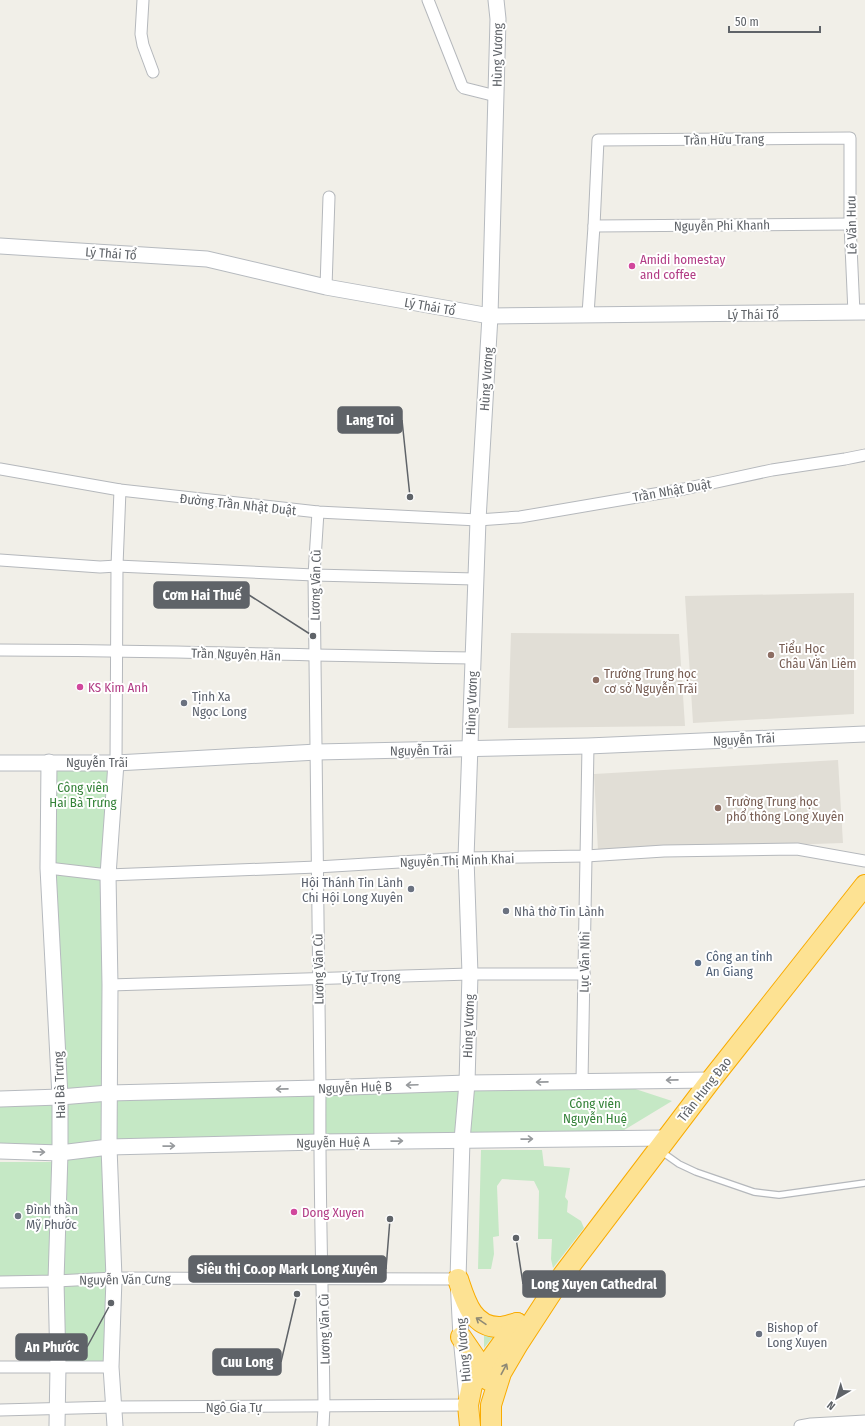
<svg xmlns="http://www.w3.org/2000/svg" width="865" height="1426" font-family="'Fira Sans Condensed',sans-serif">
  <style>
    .education { fill: #e1ded6 }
    .green { fill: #c5e8c5 }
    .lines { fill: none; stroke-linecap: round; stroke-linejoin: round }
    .lane-casing { stroke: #b5b8bc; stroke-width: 8 }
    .street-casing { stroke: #b5b8bc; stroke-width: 13 }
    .secondary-casing { stroke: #b6babf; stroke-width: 17 }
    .highway-casing { stroke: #f9ab00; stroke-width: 22 }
    .lane { stroke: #fff; stroke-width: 5.5 }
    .street { stroke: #fff; stroke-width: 11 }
    .secondary { stroke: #fff; stroke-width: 15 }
    .highway { stroke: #fde293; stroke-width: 20 }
    .oneway { stroke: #979a9d }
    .oneway2 { stroke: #8e8975 }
    .hotel-dot { fill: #d1479c; stroke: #fff; stroke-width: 1.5 }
    .education-dot { fill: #8d6e63; stroke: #fff; stroke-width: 1.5 }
    .worship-dot { fill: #6b7280; stroke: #fff; stroke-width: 1.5 }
    .service-dot { fill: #5c6f8a; stroke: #fff; stroke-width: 1.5 }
    .labels { text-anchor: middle; stroke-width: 4; stroke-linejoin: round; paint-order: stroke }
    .street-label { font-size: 13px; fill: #5f6368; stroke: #fff }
    .hotel-label { font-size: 13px; fill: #b23c85; stroke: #fff; text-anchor: start }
    .education-label { font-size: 13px; fill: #785e54; stroke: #fff; text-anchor: start }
    .worship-label { font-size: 13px; fill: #5b616d; stroke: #fff; text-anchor: start }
    .park-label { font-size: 13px; fill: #348238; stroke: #fff }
    .service-label { font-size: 13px; fill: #4e5e75; stroke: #fff; text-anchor: start }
    .leader { fill: none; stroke: #5f6368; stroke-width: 1.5 }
    .callout-dot { fill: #5f6368; stroke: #fff; stroke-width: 1.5 }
    .callout { fill: #5f6368; stroke: #5f6368; stroke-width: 1.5 }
    .callout-label { font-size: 14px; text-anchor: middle; font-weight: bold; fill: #fff }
  </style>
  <rect width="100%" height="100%" fill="#f1efe8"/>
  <g class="education">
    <polygon points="854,593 854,714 693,723 685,596"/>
    <polygon points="511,633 679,634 685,726 508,728"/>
    <polygon points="838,760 843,843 598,851 594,774"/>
  </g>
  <g class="green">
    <polygon points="49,762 116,763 110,1095 611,1081 672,1101 611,1138 111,1146 111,1367 58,1366 60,1147 0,1147 0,1099 60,1097"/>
    <polygon points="481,1150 542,1150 544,1166 570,1168 565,1197 568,1201 567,1212 581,1221 584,1228 553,1268 551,1259 552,1239 538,1239 539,1191 534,1181 502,1179 497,1186 499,1236 493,1237 494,1254 491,1269 478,1269"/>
    <polygon points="0,1162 53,1162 51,1277 0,1276"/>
    <polygon points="484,1328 497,1332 484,1348"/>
  </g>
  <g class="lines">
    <g class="lane-casing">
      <polyline id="lane" points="662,1152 679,1164 696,1172 754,1192 779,1195 865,1183"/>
    </g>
    <g class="street-casing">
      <g id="street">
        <polyline points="143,0 141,34 143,45 153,72"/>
        <polyline points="428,0 462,86 464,88 496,96"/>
        <polyline points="594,226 850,224"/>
        <polyline points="326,287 329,197"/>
        <polyline points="588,314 594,226 598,140 850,138 850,224 854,313"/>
        <polyline points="0,469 120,490 318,512 478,520 520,517 684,489 772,470 845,459 865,455"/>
        <path d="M 318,512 L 314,575 L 320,1088 C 319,1194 323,1301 324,1407 L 323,1426"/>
        <polyline points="0,560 100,567 117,566 314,575 475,579"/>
        <path d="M 0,650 C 158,650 315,656 473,658"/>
        <polyline points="116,763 117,566 120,490"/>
        <polyline points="48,868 108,875 317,867 466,858 586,856 664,851 797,849 865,861"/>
        <polyline points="110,985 470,974 584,974"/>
        <polyline points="582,1081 588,746"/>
        <polyline points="0,1282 56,1281 114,1278 458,1279"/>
        <polyline points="0,1367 111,1367"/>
        <polyline points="0,1410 114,1407 468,1405"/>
        <polyline points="800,1426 811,1424 865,1421"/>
      </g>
    </g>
    <g class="secondary-casing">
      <g id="secondary">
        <polyline points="0,246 207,259 326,287 490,316 865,312"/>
        <polyline points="49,762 48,868 60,1097 60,1153 56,1281 58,1366 57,1426"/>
        <polyline points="0,763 116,763 317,752 588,746 865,734"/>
        <polyline points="0,1099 60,1097 109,1093 320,1088 467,1083 711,1080"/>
        <polyline points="0,1151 60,1153 109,1147 320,1142 667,1138"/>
        <polyline points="467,1398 461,1337 458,1279 462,1140 467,1083 470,974 466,858 478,520 490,316 498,19 496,0"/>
        <polyline points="115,1426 111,1367 114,1278 109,1147 110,985 108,875 116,763"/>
      </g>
    </g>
    <g class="highway-casing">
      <g id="highway">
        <path d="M 458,1279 C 465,1300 472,1327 499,1327 C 505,1327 512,1324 517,1323"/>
        <polyline points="461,1337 483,1369 488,1380"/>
        <polyline points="470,1426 468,1405 472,1385 517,1323"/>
        <polyline points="491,1426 491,1405 501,1373 518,1344 563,1275 711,1080 865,885"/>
      </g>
    </g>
    <use href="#lane" class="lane"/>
    <use href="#street" class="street"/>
    <use href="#secondary" class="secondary"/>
    <use href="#highway" class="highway"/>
  </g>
  <defs><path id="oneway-shaft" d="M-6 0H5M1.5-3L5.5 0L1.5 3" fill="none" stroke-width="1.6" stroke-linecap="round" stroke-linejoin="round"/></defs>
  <g class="oneway">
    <use href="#oneway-shaft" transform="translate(672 1080) rotate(179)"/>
    <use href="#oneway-shaft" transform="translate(542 1082) rotate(179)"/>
    <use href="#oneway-shaft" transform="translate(412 1085) rotate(178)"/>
    <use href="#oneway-shaft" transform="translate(282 1089) rotate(179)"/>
    <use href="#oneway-shaft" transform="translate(527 1139) rotate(-1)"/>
    <use href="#oneway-shaft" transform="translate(397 1141) rotate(-1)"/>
    <use href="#oneway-shaft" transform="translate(169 1146) rotate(-1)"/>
    <use href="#oneway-shaft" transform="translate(39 1152) rotate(2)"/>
  </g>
  <g class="oneway2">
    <use href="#oneway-shaft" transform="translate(481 1321) rotate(-146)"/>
    <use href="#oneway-shaft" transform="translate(504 1369) rotate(-62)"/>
  </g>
  <g class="hotel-dot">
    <circle cx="632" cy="266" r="4"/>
    <circle cx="80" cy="687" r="4"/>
    <circle cx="294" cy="1212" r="4"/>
  </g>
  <g class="education-dot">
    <circle cx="771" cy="655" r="4"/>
    <circle cx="596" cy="680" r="4"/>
    <circle cx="718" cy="808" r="4"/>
  </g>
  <g class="worship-dot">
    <circle cx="184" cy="703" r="4"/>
    <circle cx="411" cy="889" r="4"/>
    <circle cx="506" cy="911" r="4"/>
    <circle cx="18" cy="1216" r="4"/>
    <circle cx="759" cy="1334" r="4"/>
  </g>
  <circle class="service-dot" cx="698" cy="963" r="4"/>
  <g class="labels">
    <g class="street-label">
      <text transform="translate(497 55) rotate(-89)" y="5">Hùng Vương</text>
      <text transform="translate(724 139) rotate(-1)" y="5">Trần Hữu Trang</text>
      <text transform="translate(722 225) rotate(-1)" y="5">Nguyễn Phi Khanh</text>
      <text transform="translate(851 225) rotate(-91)" y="5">Lê Văn Hưu</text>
      <text transform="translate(111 253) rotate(4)" y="5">Lý Thái Tổ</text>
      <text transform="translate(430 306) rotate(10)" y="5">Lý Thái Tổ</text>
      <text x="753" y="319">Lý Thái Tổ</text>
      <text transform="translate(486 379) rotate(-86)" y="5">Hùng Vương</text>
      <text transform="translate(672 490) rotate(-10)" y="5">Trần Nhật Duật</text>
      <text transform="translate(238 504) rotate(6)" y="5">Đường Trần Nhật Duật</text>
      <text transform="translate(315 585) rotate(-89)" y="5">Lương Vãn Cù</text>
      <text transform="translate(236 654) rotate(2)" y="5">Trần Nguyên Hãn</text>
      <text transform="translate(471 703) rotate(-88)" y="5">Hùng Vương</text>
      <text transform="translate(744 739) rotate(-3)" y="5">Nguyễn Trãi</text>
      <text transform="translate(421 750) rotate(-1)" y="5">Nguyễn Trãi</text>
      <text x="97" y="767">Nguyễn Trãi</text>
      <text transform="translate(457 860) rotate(-2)" y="5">Nguyễn Thị Minh Khai</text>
      <text transform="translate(584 962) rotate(-89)" y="5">Lục Văn Nhì</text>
      <text transform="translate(318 969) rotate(-91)" y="5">Lương Vãn Cù</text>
      <text transform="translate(371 977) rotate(-2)" y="5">Lý Tự Trọng</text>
      <text transform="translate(468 1026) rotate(-88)" y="5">Hùng Vương</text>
      <text transform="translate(59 1085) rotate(-92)" y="5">Hai Bà Trưng</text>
      <text transform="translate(355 1087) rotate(-2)" y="5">Nguyễn Huệ B</text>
      <text transform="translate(704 1089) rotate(-52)" y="5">Trần Hưng Đạo</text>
      <text transform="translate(333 1142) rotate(-1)" y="5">Nguyễn Huệ A</text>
      <text transform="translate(125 1279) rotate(-1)" y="5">Nguyễn Văn Cưng</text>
      <text transform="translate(324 1329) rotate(-91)" y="5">Lương Vãn Cù</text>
      <text transform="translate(463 1350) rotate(-95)" y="5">Hùng Vương</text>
      <text x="234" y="1412">Ngô Gia Tự</text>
    </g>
    <g class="hotel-label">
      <text x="640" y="264">Amidi homestay<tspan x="640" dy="15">and coffee</tspan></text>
      <text x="88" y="692">KS Kim Anh</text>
      <text x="302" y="1217">Dong Xuyen</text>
    </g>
    <g class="education-label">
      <text x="779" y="653">Tiểu Học<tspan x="779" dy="15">Châu Văn Liêm</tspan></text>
      <text x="604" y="678">Trường Trung học<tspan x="604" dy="15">cơ sở Nguyễn Trãi</tspan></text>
      <text x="726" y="806">Trường Trung học<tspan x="726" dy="15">phổ thông Long Xuyên</tspan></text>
    </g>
    <g class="worship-label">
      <text x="192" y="701">Tịnh Xa<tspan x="192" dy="15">Ngọc Long</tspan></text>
      <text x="403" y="887" text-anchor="end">Hội Thánh Tin Lành<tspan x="403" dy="15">Chi Hội Long Xuyên</tspan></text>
      <text x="514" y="916">Nhà thờ Tin Lành</text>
      <text x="26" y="1214">Đình thần<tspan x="26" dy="15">Mỹ Phước</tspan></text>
      <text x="767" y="1332">Bishop of<tspan x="767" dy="15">Long Xuyen</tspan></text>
    </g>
    <g class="park-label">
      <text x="83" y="792">Công viên<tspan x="83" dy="15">Hai Bà Trưng</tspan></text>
      <text x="595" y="1108">Công viên<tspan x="595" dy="15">Nguyễn Huệ</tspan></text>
    </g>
    <g class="service-label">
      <text x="706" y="961">Công an tỉnh<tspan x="706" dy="15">An Giang</tspan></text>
    </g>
  </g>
  <path class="leader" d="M410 497L402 420M313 636L249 595M390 1219L386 1269M516 1238L523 1284M111 1303L87 1347M297 1294L281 1362"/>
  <g class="callout-dot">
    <circle cx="410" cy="497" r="4"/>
    <circle cx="313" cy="636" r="4"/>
    <circle cx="390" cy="1219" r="4"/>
    <circle cx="516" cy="1238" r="4"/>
    <circle cx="111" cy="1303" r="4"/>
    <circle cx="297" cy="1294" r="4"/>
  </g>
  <g class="callout">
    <rect x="338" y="407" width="64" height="26" rx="4"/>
    <rect x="154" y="582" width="95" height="26" rx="4"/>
    <rect x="189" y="1256" width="197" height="26" rx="4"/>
    <rect x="523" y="1271" width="142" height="26" rx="4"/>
    <rect x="16" y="1334" width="71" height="26" rx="4"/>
    <rect x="213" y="1349" width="68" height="26" rx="4"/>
  </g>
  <g class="callout-label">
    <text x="370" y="425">Lang Toi</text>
    <text x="202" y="600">Cơm Hai Thuế</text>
    <text x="287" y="1274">Siêu thị Co.op Mark Long Xuyên</text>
    <text x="594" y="1289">Long Xuyen Cathedral</text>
    <text x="52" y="1352">An Phước</text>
    <text x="247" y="1367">Cuu Long</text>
  </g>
  <g transform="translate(837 1398) rotate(218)" stroke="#ffffff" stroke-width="3" paint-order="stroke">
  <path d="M0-3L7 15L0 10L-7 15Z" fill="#5f6368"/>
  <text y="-6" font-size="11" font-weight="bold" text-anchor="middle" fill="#5f6368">N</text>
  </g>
  <path d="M729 26v6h91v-6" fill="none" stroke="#5f6368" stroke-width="2"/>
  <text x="735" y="26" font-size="12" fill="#5f6368" stroke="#ffffff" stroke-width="3" paint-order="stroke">50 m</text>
</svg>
